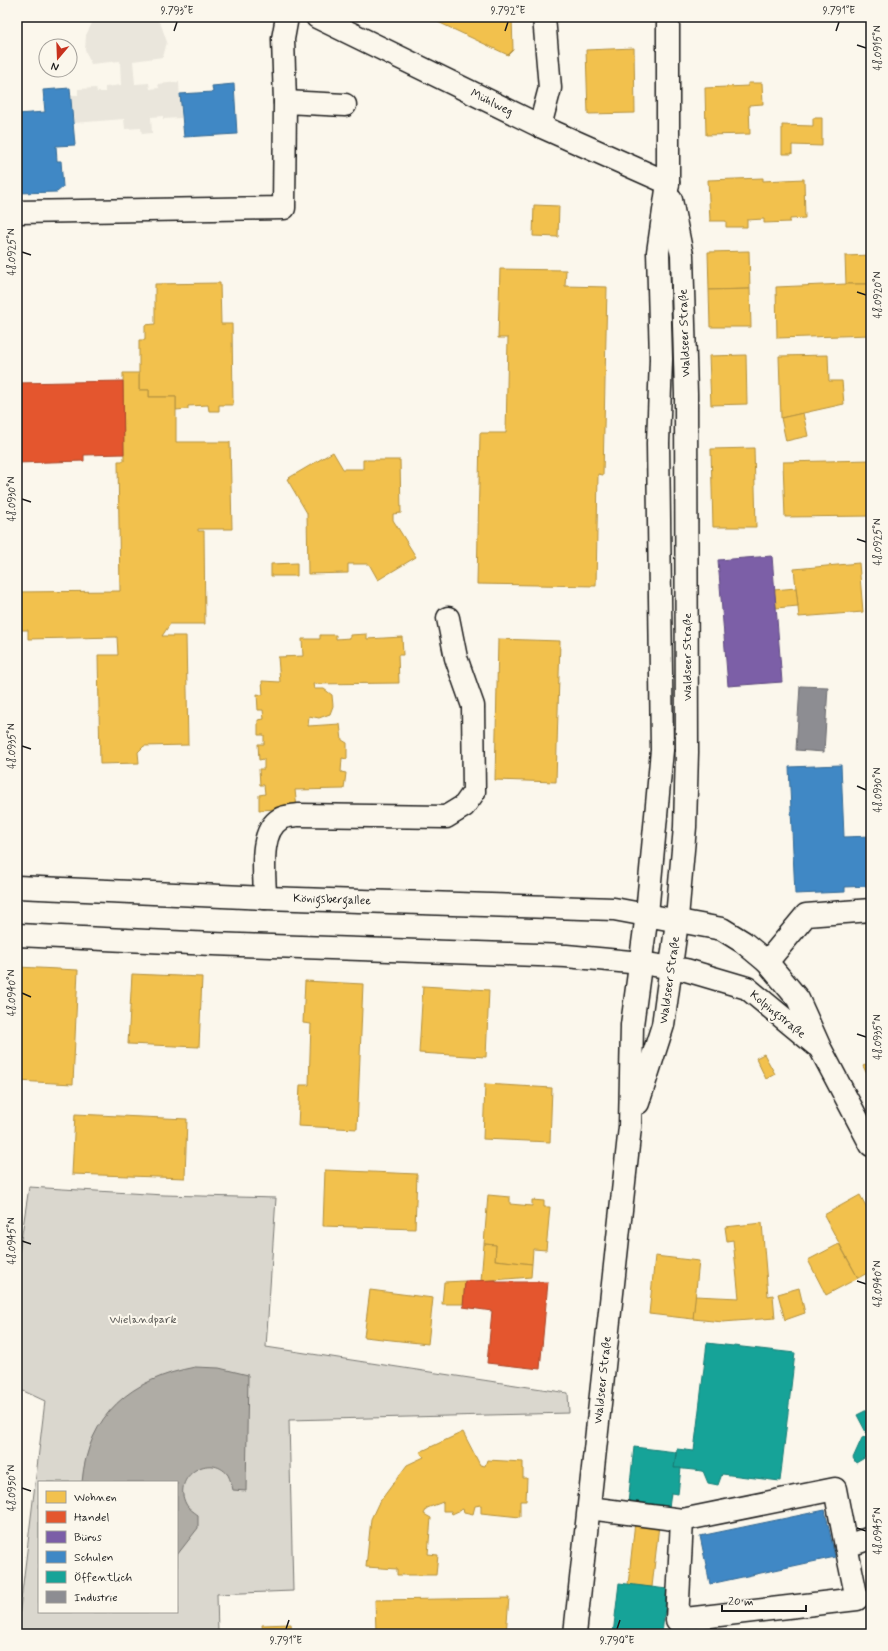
<svg xmlns="http://www.w3.org/2000/svg" width="888" height="1651" font-family="Mynerve,sans-serif">
  <style>
    .built { fill: #eae6dc }
    .green { fill: #dad7ce; stroke: #7b7a75; fill-rule: evenodd }
    .water { fill: #afaca5; stroke: #74726e }
    .homes { fill: #f2c14e; stroke: #b2903f }
    .shops { fill: #e4572e; stroke: #a84529 }
    .offices { fill: #7b5ea7; stroke: #5e4a7d }
    .schools { fill: #3f88c5; stroke: #346892 }
    .public { fill: #17a398; stroke: #187a73 }
    .industry { fill: #8d8d92; stroke: #6b6b6f }
    .lines { fill: none; stroke-linecap: round; stroke-linejoin: round }
    .minor-casing { stroke: #1c1c1c; stroke-width: 25 }
    .major-casing { stroke: #1c1c1c; stroke-width: 25 }
    .minor { stroke: #fbf7ec; stroke-width: 22 }
    .major { stroke: #fbf7ec; stroke-width: 22 }
    .ticks { fill: none; stroke: #1c1c1c; stroke-width: 1.5 }
    .labels { text-anchor: middle; stroke-width: 4; stroke-linejoin: round; paint-order: stroke }
    .street-label { font-size: 12px; fill: #1c1c1c; stroke: #fbf7ec }
    .park-label { font-size: 12px; fill: #555451; stroke: #fbf7ec }
    .neatline { fill: none; stroke: #1c1c1c; stroke-width: 1.5 }
    .ticks-label { font-size: 10px; text-anchor: middle; fill: #1c1c1c }
  </style>
  <rect width="100%" height="100%" fill="#fbf7ec"/>
  <filter id="ink" filterUnits="userSpaceOnUse"><feTurbulence type="fractalNoise" baseFrequency=".025" numOctaves="2"/><feDisplacementMap in="SourceGraphic" scale="8" xChannelSelector="R" yChannelSelector="G"/><feConvolveMatrix kernelMatrix="1 2 1 2 8 2 1 2 1" color-interpolation-filters="sRGB"/></filter>
  <g filter="url(#ink)">
    <polygon class="built" points="97,17 155,17 161,25 167,42 163,57 133,61 135,84 149,83 150,89 159,88 158,84 179,82 181,118 163,119 163,116 151,117 152,133 142,134 141,128 125,129 124,119 74,123 71,95 78,95 78,89 96,88 97,92 105,92 105,87 121,85 120,61 91,64 85,50 86,35 93,21"/>
    <path class="green" d="M 29,1187 L 164,1195 L 276,1198 L 266,1347 L 568,1393 L 569,1413 L 289,1420 L 293,1591 L 217,1594 L 218,1634 L 17,1634 L 45,1401 L 17,1388 L 17,1267 ZM 39,1482 L 177,1482 L 177,1612 L 39,1612 Z"/>
    <path class="water" d="M 195,1367 L 219,1368 L 248,1375 L 246,1491 L 233,1490 C 232,1485 230,1479 228,1475 C 211,1452 171,1476 186,1504 C 188,1508 194,1512 198,1515 L 198,1528 L 177,1555 L 177,1482 L 82,1482 C 88,1414 131,1379 195,1367 Z"/>
    <g class="homes">
      <polygon points="440,17 512,17 513,50 508,55 438,22"/>
      <polygon points="634,48 635,113 588,114 586,50"/>
      <polygon points="748,83 762,83 763,104 749,105 750,134 706,135 705,88 748,86"/>
      <polygon points="813,118 822,118 822,146 792,145 792,154 782,154 782,125 813,126"/>
      <polygon points="763,178 763,181 804,179 805,218 790,219 790,222 764,223 764,219 747,220 747,227 726,227 726,221 710,221 708,180"/>
      <polygon points="534,205 559,206 558,237 533,236"/>
      <polygon points="749,251 750,289 709,290 708,252"/>
      <polygon points="871,255 871,284 846,284 845,256"/>
      <polygon points="500,269 566,270 565,286 607,287 603,475 598,474 596,586 477,584 480,433 506,433 508,338 498,338"/>
      <polygon points="220,283 221,324 232,324 233,405 219,405 219,411 209,411 208,405 188,406 188,409 176,410 176,397 149,397 149,390 139,390 139,340 145,340 145,325 155,324 155,284"/>
      <polygon points="846,284 871,284 871,335 777,338 776,287"/>
      <polygon points="750,289 751,327 710,327 709,290"/>
      <polygon points="746,355 747,404 711,405 709,356"/>
      <polygon points="828,355 829,381 842,381 844,404 781,418 779,356"/>
      <polygon points="123,373 139,373 139,390 149,390 149,397 176,397 176,442 230,442 232,529 198,529 198,531 204,531 205,624 170,624 162,636 186,636 188,745 144,746 138,752 139,763 100,764 98,655 118,655 117,637 28,639 28,630 18,630 18,592 120,591 118,461 124,461"/>
      <polygon points="803,413 808,436 786,441 781,418"/>
      <polygon points="754,448 756,527 713,527 711,449"/>
      <polygon points="333,452 343,469 363,469 363,460 400,460 401,513 393,514 393,520 416,557 378,580 369,564 348,564 348,573 308,574 307,513 287,479"/>
      <polygon points="871,460 871,516 785,517 783,462"/>
      <polygon points="297,563 297,576 271,576 271,564"/>
      <polygon points="859,563 863,612 799,617 794,569"/>
      <polygon points="796,588 798,606 776,608 774,590"/>
      <polygon points="367,634 367,639 402,637 403,655 398,655 399,683 313,684 314,689 324,689 332,695 333,706 330,714 319,718 309,716 308,726 340,724 342,740 347,743 347,759 342,758 341,772 346,773 344,789 295,790 297,808 259,810 259,795 265,794 264,785 260,785 259,769 264,769 264,759 259,760 258,744 264,744 264,735 258,735 258,720 264,719 263,710 258,710 257,694 263,695 262,681 280,682 278,657 303,656 302,639 320,639 320,635 336,635 336,639 350,638 350,635"/>
      <polygon points="498,639 560,641 556,782 495,780"/>
      <polygon points="18,967 78,970 73,1084 17,1081"/>
      <polygon points="132,974 202,977 199,1047 128,1044"/>
      <polygon points="305,981 363,984 357,1129 298,1126 300,1085 309,1085 311,1024 303,1023"/>
      <polygon points="423,986 489,990 486,1057 419,1053"/>
      <polygon points="764,1054 775,1074 766,1079 756,1058"/>
      <polygon points="871,1062 871,1082 863,1066"/>
      <polygon points="485,1084 552,1088 550,1142 483,1139"/>
      <polygon points="75,1114 187,1119 185,1178 72,1174"/>
      <polygon points="325,1170 417,1174 415,1229 323,1226"/>
      <polygon points="488,1195 510,1197 510,1204 532,1206 532,1200 544,1201 544,1207 550,1207 546,1250 533,1249 532,1264 495,1260 496,1245 484,1244"/>
      <polygon points="860,1195 871,1215 871,1271 858,1278 824,1215"/>
      <polygon points="762,1223 768,1296 773,1295 775,1318 723,1322 693,1319 695,1296 739,1298 733,1240 727,1241 725,1227"/>
      <polygon points="484,1244 496,1245 495,1260 532,1264 531,1277 481,1281"/>
      <polygon points="839,1244 858,1278 826,1295 808,1260"/>
      <polygon points="655,1256 699,1261 693,1319 649,1314"/>
      <polygon points="465,1281 463,1304 442,1304 444,1282"/>
      <polygon points="799,1288 805,1313 785,1320 778,1294"/>
      <polygon points="370,1290 433,1298 428,1344 364,1337"/>
      <polygon points="463,1432 480,1465 485,1466 487,1460 523,1462 523,1478 527,1478 526,1501 520,1501 520,1517 481,1513 481,1505 475,1506 473,1514 464,1512 463,1509 452,1514 451,1511 443,1511 443,1502 427,1508 424,1514 431,1518 428,1554 438,1555 436,1575 397,1575 397,1569 366,1567 371,1519 378,1504 407,1465 424,1457 420,1452"/>
      <polygon points="635,1522 659,1525 652,1587 628,1585"/>
      <polygon points="509,1598 506,1634 437,1634 437,1632 376,1633 375,1600"/>
      <polygon points="291,1624 292,1634 263,1634 262,1625"/>
    </g>
    <g class="shops">
      <polygon points="123,381 124,454 84,455 84,461 17,463 17,383"/>
      <polygon points="496,1280 496,1282 548,1282 540,1369 487,1363 492,1311 463,1307 465,1281"/>
    </g>
    <polygon class="offices" points="772,556 782,682 728,686 718,560"/>
    <g class="schools">
      <polygon points="234,84 237,134 184,137 180,94 213,92 212,86"/>
      <polygon points="70,88 75,145 56,146 57,161 61,161 63,187 57,192 17,193 17,114 45,112 43,90"/>
      <polygon points="841,765 844,837 871,836 871,886 845,887 845,892 795,894 789,767"/>
      <polygon points="825,1510 835,1557 710,1584 700,1536"/>
    </g>
    <g class="public">
      <polygon points="707,1343 795,1353 780,1481 722,1474 718,1485 708,1483 703,1471 674,1468 677,1449 694,1451"/>
      <polygon points="871,1408 871,1466 866,1457 856,1463 853,1458 862,1438 868,1436 857,1415"/>
      <polygon points="634,1447 676,1452 674,1468 681,1468 678,1494 671,1493 669,1508 628,1503"/>
      <polygon points="619,1583 667,1589 662,1634 613,1634"/>
    </g>
    <polygon class="industry" points="800,686 828,687 824,752 796,750"/>
    <g class="lines">
      <g class="minor-casing">
        <g id="minor">
          <polyline points="317,17 540,126 668,183"/>
          <polyline points="285,102 345,105"/>
          <polyline points="540,126 550,88 544,17"/>
          <polyline points="17,212 284,208 285,102 283,39 287,17"/>
          <path d="M 265,898 C 265,875 258,832 280,819 C 284,816 292,816 298,815 L 446,817 L 464,806 L 474,792 L 473,706 L 456,658 L 448,618"/>
          <polyline points="767,962 806,915 871,910"/>
          <polyline points="589,1508 682,1520 835,1489 846,1546 871,1538"/>
          <polyline points="682,1520 677,1620 857,1599 846,1546"/>
        </g>
      </g>
      <g class="major-casing">
        <g id="major">
          <polyline points="17,887 265,898 614,909 722,929 743,942 767,962 798,999 820,1048 871,1145"/>
          <polyline points="17,935 213,944 566,956 641,963 686,970 747,988 816,1045"/>
          <polyline points="638,1103 663,1025 676,929 685,827 687,752 686,394 682,255 671,200"/>
          <polyline points="575,1634 630,1127 632,1025 647,914 662,750 658,443 661,359 658,252 668,183 668,17"/>
        </g>
      </g>
      <use href="#minor" class="minor"/>
      <use href="#major" class="major"/>
    </g>
  </g>
  <path class="ticks" d="M 174,31 L 177,22M 505,31 L 508,22M 836,31 L 839,22M 857,45 L 866,48M 22,252 L 31,255M 857,292 L 866,295M 22,499 L 31,502M 857,539 L 866,542M 22,746 L 31,749M 857,786 L 866,790M 22,993 L 31,997M 857,1034 L 866,1037M 22,1241 L 31,1244M 857,1281 L 866,1284M 22,1488 L 31,1491M 857,1528 L 866,1531M 286,1629 L 289,1620M 617,1629 L 620,1620"/>
  <g class="labels">
    <g class="street-label">
      <text transform="translate(492 102) rotate(26)" y="4">Mühlweg</text>
      <text transform="translate(684 333) rotate(-92)" y="4">Waldseer Straße</text>
      <text transform="translate(687 657) rotate(-90)" y="4">Waldseer Straße</text>
      <text transform="translate(332 899) rotate(2)" y="4">Königsbergallee</text>
      <text transform="translate(669 980) rotate(-82)" y="4">Waldseer Straße</text>
      <text transform="translate(778 1014) rotate(39)" y="4">Kolpingstraße</text>
      <text transform="translate(602 1380) rotate(-84)" y="4">Waldseer Straße</text>
    </g>
    <g class="park-label">
      <text x="143" y="1323">Wielandpark</text>
    </g>
  </g>
  <rect width="888" height="1651" fill="none" stroke="#fbf7ec" stroke-width="44"/>
  <rect x="38" y="1481" width="140" height="132" fill="#fbf7ec" stroke="#a29f99"/>
  <rect x="46" y="1491" width="20" height="12" fill="#f2c14e" stroke="#a29f99"/>
  <text x="74" y="1501" font-size="12" fill="#1c1c1c">Wohnen</text>
  <rect x="46" y="1511" width="20" height="12" fill="#e4572e" stroke="#a29f99"/>
  <text x="74" y="1521" font-size="12" fill="#1c1c1c">Handel</text>
  <rect x="46" y="1531" width="20" height="12" fill="#7b5ea7" stroke="#a29f99"/>
  <text x="74" y="1541" font-size="12" fill="#1c1c1c">Büros</text>
  <rect x="46" y="1551" width="20" height="12" fill="#3f88c5" stroke="#a29f99"/>
  <text x="74" y="1561" font-size="12" fill="#1c1c1c">Schulen</text>
  <rect x="46" y="1571" width="20" height="12" fill="#17a398" stroke="#a29f99"/>
  <text x="74" y="1581" font-size="12" fill="#1c1c1c">Öffentlich</text>
  <rect x="46" y="1591" width="20" height="12" fill="#8d8d92" stroke="#a29f99"/>
  <text x="74" y="1601" font-size="12" fill="#1c1c1c">Industrie</text>
  <g transform="translate(58 58) rotate(199)"><circle r="19" fill="#fbf7ec" stroke="#a29f99"/>
  <path d="M0-3L7 15L0 10L-7 15Z" fill="#c8321e"/>
  <text y="-6" font-size="11" font-weight="bold" text-anchor="middle" fill="#1c1c1c">N</text>
  </g>
  <path d="M722 1605v6h84v-6" fill="none" stroke="#1c1c1c" stroke-width="2"/>
  <text x="728" y="1605" font-size="12" fill="#1c1c1c" stroke="#fbf7ec" stroke-width="3" paint-order="stroke">20 m</text>
  <rect x="22" y="22" width="844" height="1607" class="neatline"/>
  <g class="ticks-label">
    <text x="177" y="14">9.793°E</text>
    <text x="508" y="14">9.792°E</text>
    <text x="839" y="14">9.791°E</text>
    <text transform="translate(877 48) rotate(-90)" y="4">48.0915°N</text>
    <text transform="translate(11 252) rotate(-90)" y="4">48.0925°N</text>
    <text transform="translate(877 295) rotate(-90)" y="4">48.0920°N</text>
    <text transform="translate(11 499) rotate(-90)" y="4">48.0930°N</text>
    <text transform="translate(877 542) rotate(-90)" y="4">48.0925°N</text>
    <text transform="translate(11 746) rotate(-90)" y="4">48.0935°N</text>
    <text transform="translate(877 790) rotate(-90)" y="4">48.0930°N</text>
    <text transform="translate(11 993) rotate(-90)" y="4">48.0940°N</text>
    <text transform="translate(877 1037) rotate(-90)" y="4">48.0935°N</text>
    <text transform="translate(11 1241) rotate(-90)" y="4">48.0945°N</text>
    <text transform="translate(877 1284) rotate(-90)" y="4">48.0940°N</text>
    <text transform="translate(11 1488) rotate(-90)" y="4">48.0950°N</text>
    <text transform="translate(877 1531) rotate(-90)" y="4">48.0945°N</text>
    <text x="286" y="1644">9.791°E</text>
    <text x="617" y="1644">9.790°E</text>
  </g>
</svg>
